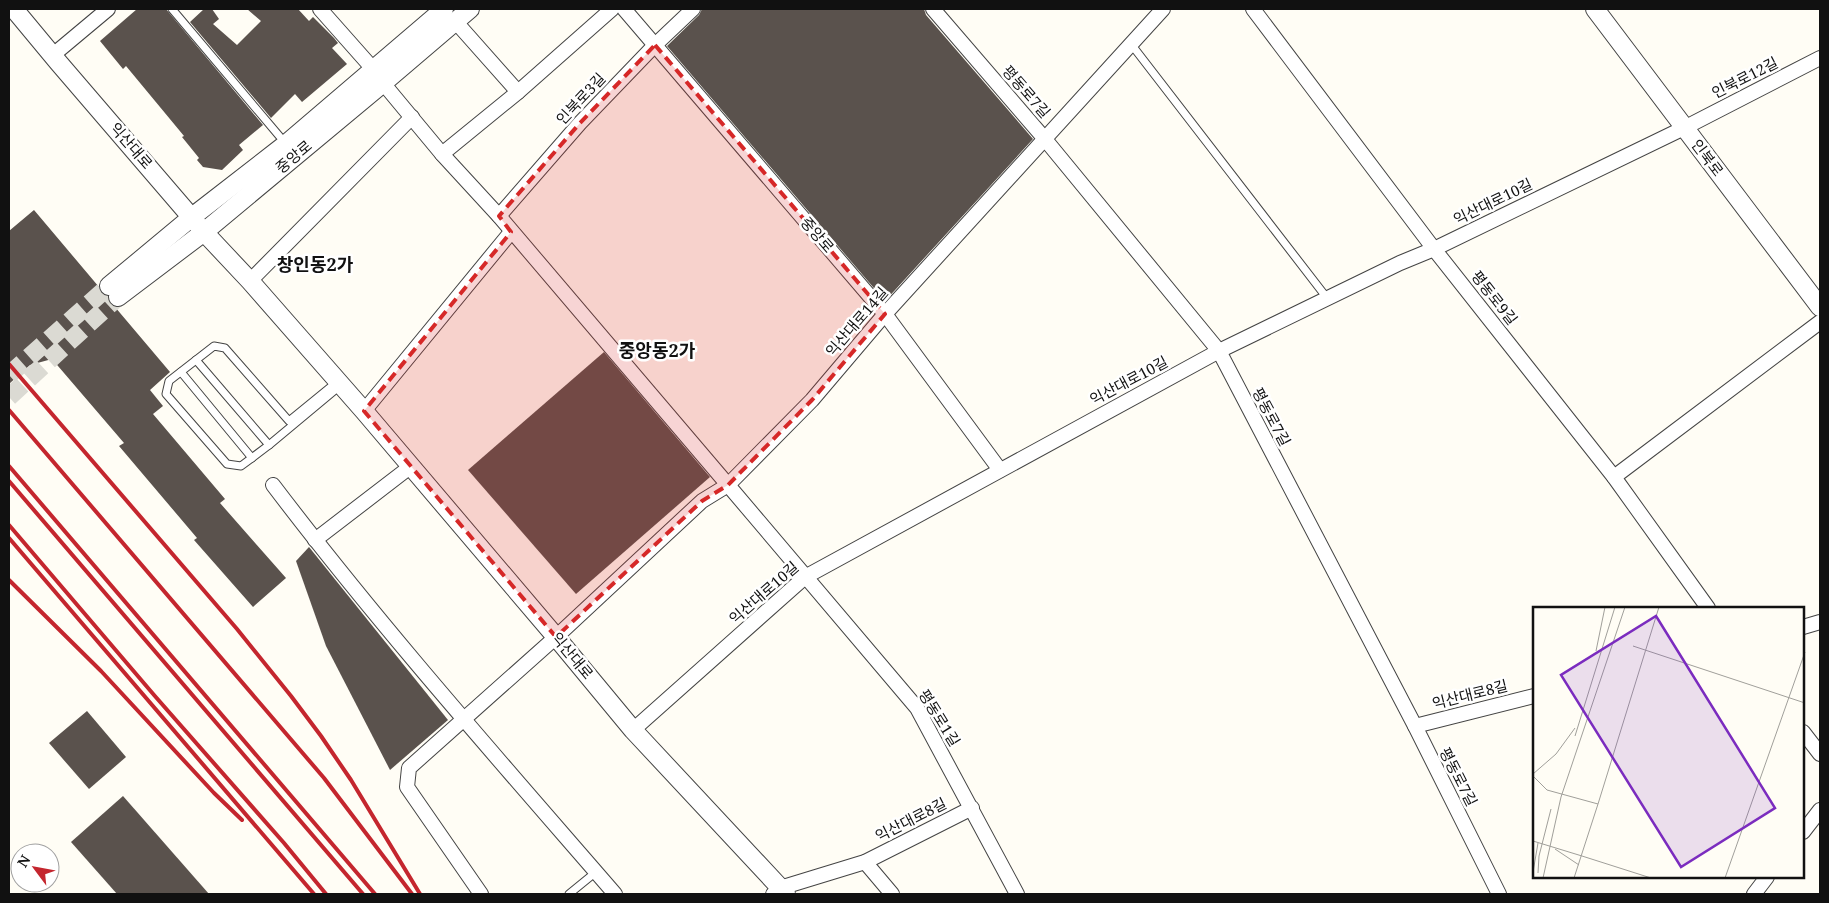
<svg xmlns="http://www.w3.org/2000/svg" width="1829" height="903" font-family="'Noto Serif','Noto Sans KR',serif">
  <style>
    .building { fill: #5a524d }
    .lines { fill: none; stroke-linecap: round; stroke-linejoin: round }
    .tertiary-tunnel { stroke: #dbdad3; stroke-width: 18; stroke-dasharray: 18 9; stroke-linecap: butt }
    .service-casing { stroke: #444; stroke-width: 9 }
    .minor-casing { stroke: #444; stroke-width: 16 }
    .tertiary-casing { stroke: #444; stroke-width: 20 }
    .service { stroke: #fff; stroke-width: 7 }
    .minor { stroke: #fff; stroke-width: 14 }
    .tertiary { stroke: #fff; stroke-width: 18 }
    .rail { stroke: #c4262e; stroke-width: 4 }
    .marked { fill: #d62828; fill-opacity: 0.2; stroke: #d62828; stroke-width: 4; stroke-dasharray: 10 6; stroke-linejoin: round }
    .labels { text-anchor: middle; stroke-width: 5; stroke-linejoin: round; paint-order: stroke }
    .street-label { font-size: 15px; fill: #111; stroke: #fff }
    .quarter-label { font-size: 18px; font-weight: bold; fill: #111; stroke: #fff }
    .inset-road { fill: none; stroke: #a09f9a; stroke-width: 1 }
    .view { fill: #7b2cbf; fill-opacity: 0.15; stroke: #7b2cbf; stroke-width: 2.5 }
    .inset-edge { fill: none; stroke: #111; stroke-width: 2.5 }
  </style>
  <rect width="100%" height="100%" fill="#fffdf5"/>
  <g class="building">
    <polygon points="137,9 166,9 263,125 239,145 243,150 222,170 203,167 197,160 199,158 182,137 184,136 126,66 123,69 100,41"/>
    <polygon points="204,9 212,9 219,19 213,24 237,45 261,21 247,9 298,9 309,21 313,17 334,38 338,43 332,48 347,64 302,102 295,94 271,118 190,22"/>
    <polygon points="702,9 924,9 926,15 1033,139 885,301 667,46 699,15"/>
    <polygon points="34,210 99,287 101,293 107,298 110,304 115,307 170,372 150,390 163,406 153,414 225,499 220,503 286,578 253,607 194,540 197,538 119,446 124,443 52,359 30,365 9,384 9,231"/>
    <polygon points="604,352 710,477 576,594 468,470"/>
    <polygon points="309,547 448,720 390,770 326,646 296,561"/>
    <polygon points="87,711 126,757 89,789 49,743"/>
    <polygon points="123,796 209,894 117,894 71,842"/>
  </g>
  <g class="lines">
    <g class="tertiary-tunnel">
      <polyline points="9,375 109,286"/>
      <polyline points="9,397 118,297"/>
    </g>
    <g class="service-casing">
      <g id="service">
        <polyline points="172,9 286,144"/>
        <polyline points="1131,44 1327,298"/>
        <polyline points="196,360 269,445"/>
        <polyline points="181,372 252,458"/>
        <polyline points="338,381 289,421 225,348 214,346 169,381 166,394 227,464 241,466 269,445 341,385"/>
        <polyline points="569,894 596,872"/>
      </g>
    </g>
    <g class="minor-casing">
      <g id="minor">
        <polyline points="320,9 374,70"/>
        <polyline points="624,9 885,314 1000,470"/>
        <polyline points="933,9 1044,138 1219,351 1415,726 1499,894"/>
        <polyline points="1253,9 1434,249 1614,477 1708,608"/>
        <polyline points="455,21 518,92"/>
        <polyline points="53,55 108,9"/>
        <polyline points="383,83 442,154 499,216 728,485 917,708 1017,894"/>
        <polyline points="442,154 518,92 612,9"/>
        <polyline points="499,216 580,123 655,45 693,9"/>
        <polyline points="250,281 412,117"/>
        <polyline points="364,411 511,232"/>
        <polyline points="1614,477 1820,322"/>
        <path d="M 273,485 C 380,626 499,760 615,894"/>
        <polyline points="315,540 410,467"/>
        <polyline points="1803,627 1820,622"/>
        <polyline points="1415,726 1534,696"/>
        <polyline points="633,730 805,577 1219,351 1400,263 1434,249 1684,128 1820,58"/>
        <polyline points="1803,732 1820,754"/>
        <polyline points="1803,832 1820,810"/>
        <polyline points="865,862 892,894"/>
        <polyline points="481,894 407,787 409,768 556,637 702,501 728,485 812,400 885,314 1163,9"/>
        <polyline points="773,894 780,888 865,862 972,808"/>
        <polyline points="1754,894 1767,877"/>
      </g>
    </g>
    <g class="tertiary-casing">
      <g id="tertiary">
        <polyline points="14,9 58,62 204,232 250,281 364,411 556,637 633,730 786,894"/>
        <polyline points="1595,9 1820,307"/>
        <polyline points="109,286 192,217 286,144 444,9"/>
        <polyline points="118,297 204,232 383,83 470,9"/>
      </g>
    </g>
    <use href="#service" class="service"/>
    <use href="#minor" class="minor"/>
    <use href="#tertiary" class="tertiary"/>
    <g class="rail">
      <polyline points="9,364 237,629 291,696 321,736 351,780 420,894"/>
      <polyline points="9,410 324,778 412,894"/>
      <polyline points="9,466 375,894"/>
      <polyline points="9,481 363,894"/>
      <polyline points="9,525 154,695 284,843 326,894"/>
      <polyline points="9,538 314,894"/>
      <polyline points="9,580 101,671 214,793 242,820"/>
    </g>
  </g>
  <path class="marked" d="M 655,45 L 885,314 L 812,400 L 728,485 L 702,501 L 556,637 L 364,411 L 511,232 L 499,216 L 580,123 Z"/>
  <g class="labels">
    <g class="street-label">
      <text transform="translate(1745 78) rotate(-27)" y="5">인북로12길</text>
      <text transform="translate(1026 92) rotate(49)" y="5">평동로7길</text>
      <text transform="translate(581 99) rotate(-47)" y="5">인북로3길</text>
      <text transform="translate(131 146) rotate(49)" y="5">익산대로</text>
      <text transform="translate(294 157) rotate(-40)" y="5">중앙로</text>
      <text transform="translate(1707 158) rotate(53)" y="5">인북로</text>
      <text transform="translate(1493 202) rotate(-26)" y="5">익산대로10길</text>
      <text transform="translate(817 235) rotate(49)" y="5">중앙로</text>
      <text transform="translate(1494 298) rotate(52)" y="5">평동로9길</text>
      <text transform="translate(857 322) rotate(-49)" y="5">익산대로14길</text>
      <text transform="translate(1129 381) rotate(-28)" y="5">익산대로10길</text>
      <text transform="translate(1271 417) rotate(62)" y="5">평동로7길</text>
      <text transform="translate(764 593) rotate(-41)" y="5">익산대로10길</text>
      <text transform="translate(572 656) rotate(50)" y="5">익산대로</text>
      <text transform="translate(1470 695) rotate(-14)" y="5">익산대로8길</text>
      <text transform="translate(939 718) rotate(58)" y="5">평동로1길</text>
      <text transform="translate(1458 777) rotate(63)" y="5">평동로7길</text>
      <text transform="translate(911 820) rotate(-27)" y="5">익산대로8길</text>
    </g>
    <g class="quarter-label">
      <text x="315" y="271">창인동2가</text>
      <text x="657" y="357">중앙동2가</text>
    </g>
  </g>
  <g transform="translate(1533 607)">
    <rect width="271" height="271" fill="#fffdf5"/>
    <path class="inset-road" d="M 100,39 L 272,96M 63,44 L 72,0M 42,129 L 82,0M 0,167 L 23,147 L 42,121M 0,169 L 14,183 L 65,197 L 41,271M 65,197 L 126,0M 0,234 L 49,249M 22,242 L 46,258M 49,249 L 118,271M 0,265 L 5,236M 5,266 L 6,249 L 18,202M 10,271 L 28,190 L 92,0M 192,271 L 272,45"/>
    <path class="view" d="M 123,9 L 242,201 L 148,260 L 28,68 Z"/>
    <rect width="271" height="271" class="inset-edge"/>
  </g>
  <rect width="1829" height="903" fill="none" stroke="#111111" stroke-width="20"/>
  <g transform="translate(35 868) rotate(302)"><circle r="24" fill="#ffffff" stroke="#a0a0a0"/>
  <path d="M0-4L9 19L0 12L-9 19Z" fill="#c4262e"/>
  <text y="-8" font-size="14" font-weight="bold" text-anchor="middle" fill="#111111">N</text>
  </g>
</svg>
